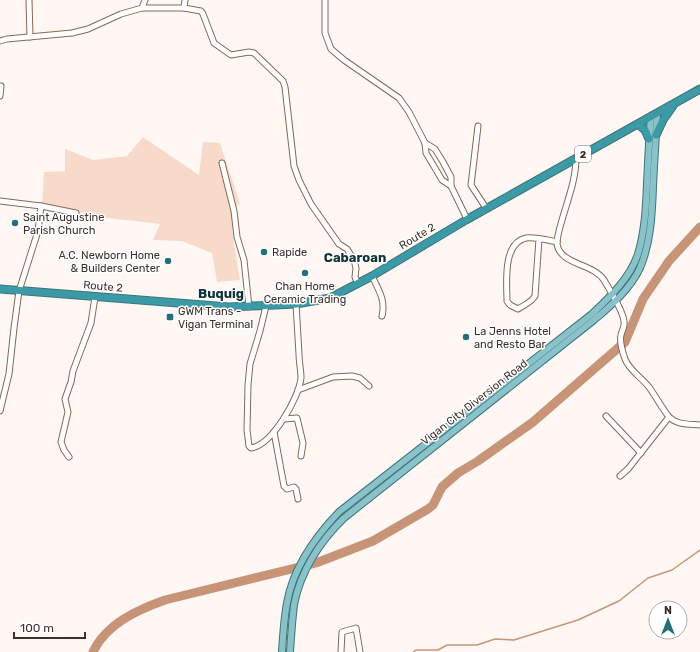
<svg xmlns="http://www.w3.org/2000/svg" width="700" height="652" font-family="Rubik,sans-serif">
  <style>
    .green { fill: #f8daca }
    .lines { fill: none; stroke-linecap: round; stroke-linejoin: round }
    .stream { stroke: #c89478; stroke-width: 1.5 }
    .river { stroke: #c89478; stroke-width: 9 }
    .minor-casing { stroke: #876757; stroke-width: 7 }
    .major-casing { stroke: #3d757a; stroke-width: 8 }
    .highway-casing { stroke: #3d757a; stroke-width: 9 }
    .minor { stroke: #fff; stroke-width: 5 }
    .major { stroke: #8ac2ca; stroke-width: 6 }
    .highway { stroke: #3c9aa6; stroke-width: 7 }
    .poi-dot { fill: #256f78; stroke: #fff; stroke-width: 1.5 }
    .labels { text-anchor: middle; stroke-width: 3; stroke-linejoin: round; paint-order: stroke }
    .shield { fill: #fff; stroke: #786e69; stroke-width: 1 }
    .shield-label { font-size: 10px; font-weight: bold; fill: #3e3029 }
    .poi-label { font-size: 11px; fill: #3e3029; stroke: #fff; text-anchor: start }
    .street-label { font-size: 11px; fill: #3e3029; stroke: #fff }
    .quarter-label { font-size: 13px; font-weight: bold; fill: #0f3236; stroke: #fff }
  </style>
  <rect width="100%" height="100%" fill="#fff7f4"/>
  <polygon class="green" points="143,137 199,175 203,142 220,143 240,204 231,209 233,237 240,280 217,282 212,253 182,241 153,240 160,224 108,218 42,204 44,172 65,171 65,149 93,160 127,156"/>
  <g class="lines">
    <polyline class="stream" points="413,652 416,650 438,650 447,645 477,645 495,639 514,640 578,620 619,601 648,578 672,570 700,550"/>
    <path class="river" d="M 93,652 C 106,624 137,610 165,600 L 316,563 L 373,541 L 428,509 L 433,505 L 442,487 L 458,473 L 478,461 L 533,422 L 625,342 L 643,299 L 669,261 L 700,227"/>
    <g class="minor-casing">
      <g id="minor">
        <polyline points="29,0 30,37"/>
        <polyline points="325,0 325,33 331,49 344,60 399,98 409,112 425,143 426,153 432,163 442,180 451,186"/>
        <polyline points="142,8 145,0"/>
        <polyline points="184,8 185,0"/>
        <polyline points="0,41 7,39 72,33 88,29 121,14 142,8 184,8 201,11 203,14 214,43 231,55 249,52 254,53 283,81 285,87 294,166 299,180 311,204 339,244 347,249 354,260 356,268 355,277 358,284"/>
        <polyline points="0,96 1,86"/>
        <polyline points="478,126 471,185 486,208"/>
        <polyline points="425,143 435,149 443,162 451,177 451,186 467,219"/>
        <path d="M 576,158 C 576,179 568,199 562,220 C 560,227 557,236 557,244 C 560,265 593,263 604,280 C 610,291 622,308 624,321 C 625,327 622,330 621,335 C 619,342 623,353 625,359 C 629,370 642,378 649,387 C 656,397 662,408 669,417 C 677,425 689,424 700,425"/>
        <polyline points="222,163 234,211 237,237 244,260 249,307"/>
        <polyline points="0,201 41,206 76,213"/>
        <path d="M 539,239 L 535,296 C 532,302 524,305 518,309 L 510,305 L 507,301 C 507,284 502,243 526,238 C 535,237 547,240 557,242"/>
        <path d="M 372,276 C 378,289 386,300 382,316"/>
        <path d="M 266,306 L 260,331 L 250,364 L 248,385 L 247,430 L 249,446 L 251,448 C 272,445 299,398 301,378 C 301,370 299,362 299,354 C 298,337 297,321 296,304"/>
        <polyline points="298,390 333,377 352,376 360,378 369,386"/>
        <polyline points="0,411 9,374 14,328 19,291 38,231 41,206"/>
        <polyline points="606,416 641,453"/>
        <polyline points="284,419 297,418 303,443 301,456"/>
        <polyline points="274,432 284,486 287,489 294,487 296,489 298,499"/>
        <polyline points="69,457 64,450 61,442 68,412 65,399 71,382 73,371 91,323 95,297"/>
        <polyline points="620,476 628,469 669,417"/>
        <polyline points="341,652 342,632 356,628 360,652"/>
      </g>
    </g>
    <g class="major-casing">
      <g id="major">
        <path d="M 282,652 C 283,636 284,619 287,603 C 293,568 315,537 339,512 L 592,314 C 610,297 630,278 638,254 C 645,231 646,207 647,184 C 648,161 649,139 651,117"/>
        <path d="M 290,652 C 291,637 292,621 294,605 C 300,572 320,541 344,518 L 594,320 C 612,305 630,289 640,268 C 651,242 652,213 653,187 C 654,162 656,138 657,113"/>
      </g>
    </g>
    <g class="highway-casing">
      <g id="highway">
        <polyline points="638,124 645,130 649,139"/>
        <polyline points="656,135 663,120 673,106"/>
        <polyline points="0,289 229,307 296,304 330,298 372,276 466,220 700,89"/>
      </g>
    </g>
    <use href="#minor" class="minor"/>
    <use href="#major" class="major"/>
    <use href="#highway" class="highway"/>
  </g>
  <g class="poi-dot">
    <circle cx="15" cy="223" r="4"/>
    <circle cx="264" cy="252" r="4"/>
    <circle cx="168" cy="261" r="4"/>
    <circle cx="305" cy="273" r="4"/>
    <rect x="166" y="313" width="8" height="8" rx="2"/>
    <circle cx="466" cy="337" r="4"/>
  </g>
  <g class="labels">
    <rect class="shield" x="575" y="146" width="16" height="16" rx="3"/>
    <g class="shield-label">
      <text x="583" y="158">2</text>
    </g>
    <g class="poi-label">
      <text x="23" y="221">Saint Augustine<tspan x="23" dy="13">Parish Church</tspan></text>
      <text x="272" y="256">Rapide</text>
      <text x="160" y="259" text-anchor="end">A.C. Newborn Home<tspan x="160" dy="13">&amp; Builders Center</tspan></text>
      <text x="305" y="290" text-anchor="middle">Chan Home<tspan x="305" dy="13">Ceramic Trading</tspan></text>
      <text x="178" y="315">GWM Trans -<tspan x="178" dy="13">Vigan Terminal</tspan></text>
      <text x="474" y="335">La Jenns Hotel<tspan x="474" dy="13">and Resto Bar</tspan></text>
    </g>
    <g class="street-label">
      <text transform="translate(417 236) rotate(-31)" y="4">Route 2</text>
      <text transform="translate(103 286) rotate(5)" y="4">Route 2</text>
      <text transform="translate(474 402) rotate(-38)" y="4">Vigan City Diversion Road</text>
    </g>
    <g class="quarter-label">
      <text x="355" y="262">Cabaroan</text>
      <text x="221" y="298">Buquig</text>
    </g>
  </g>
  <g transform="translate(668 620)"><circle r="19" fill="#ffffff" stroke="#b2aca9"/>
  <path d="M0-3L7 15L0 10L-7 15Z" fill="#256f78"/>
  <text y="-6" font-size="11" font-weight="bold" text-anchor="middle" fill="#3e3029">N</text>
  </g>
  <path d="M14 632v6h71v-6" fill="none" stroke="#3e3029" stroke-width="2"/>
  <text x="20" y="632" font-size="12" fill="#3e3029" stroke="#ffffff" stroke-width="3" paint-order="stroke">100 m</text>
</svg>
